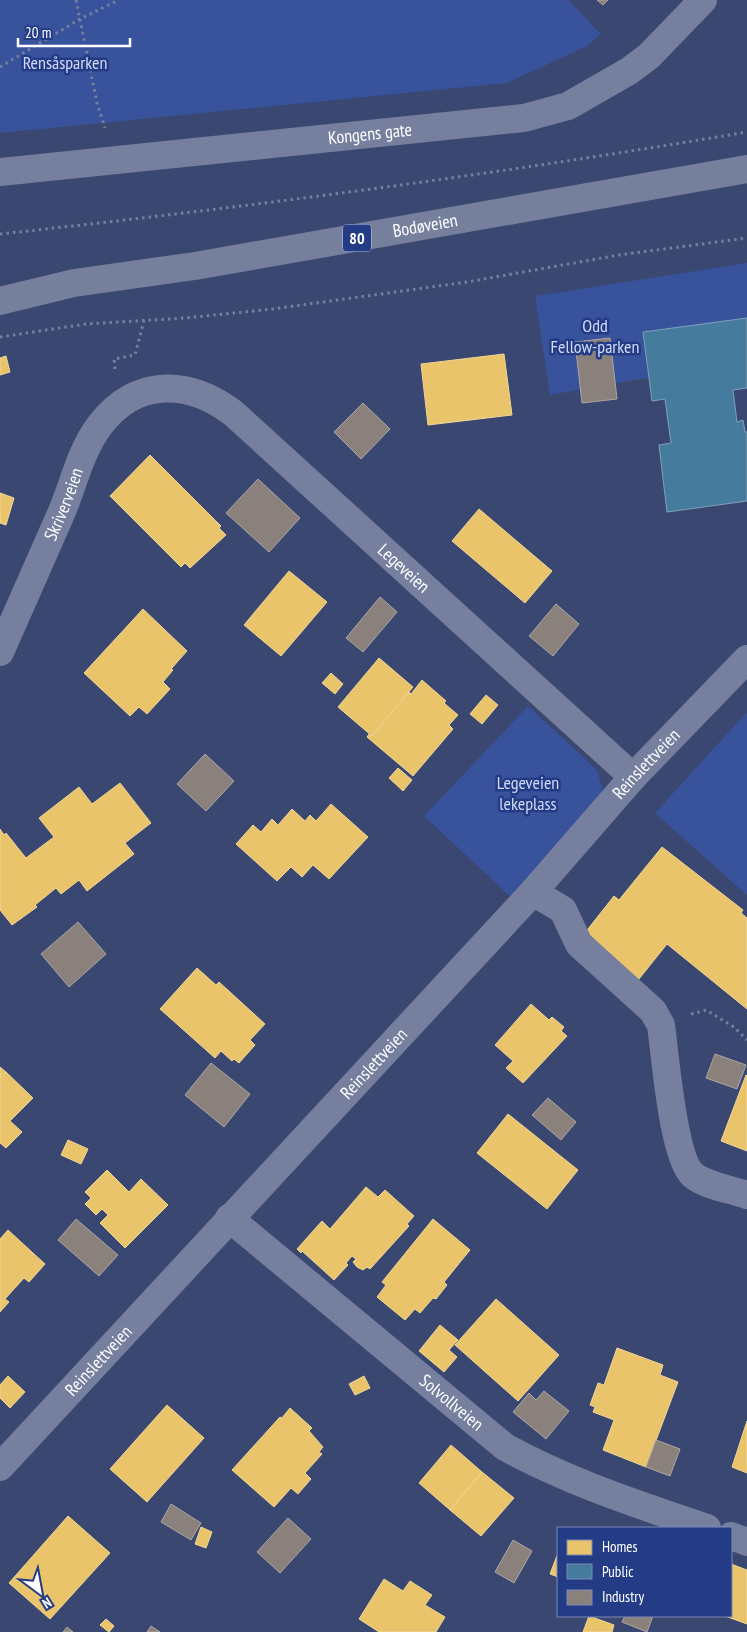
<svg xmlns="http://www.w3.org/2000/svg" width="747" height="1632" font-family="'PT Sans Narrow',sans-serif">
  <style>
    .green { fill: #38529c }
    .homes { fill: #e9c46a; stroke: #f0d697 }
    .public { fill: #457b9d; stroke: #7da3ba }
    .industry { fill: #8a817c; stroke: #ada7a3 }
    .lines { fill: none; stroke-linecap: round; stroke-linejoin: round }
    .path { stroke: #767f9e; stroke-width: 3; stroke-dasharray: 2.5 4; stroke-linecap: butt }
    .street { stroke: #767f9e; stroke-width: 28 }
    .highway { stroke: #767f9c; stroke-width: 28 }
    .labels { text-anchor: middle; stroke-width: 5; stroke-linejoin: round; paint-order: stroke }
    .shield { fill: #243c86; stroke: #bdc4db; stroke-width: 1 }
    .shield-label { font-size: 16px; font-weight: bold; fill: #fff }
    .park-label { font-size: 18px; fill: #d2dbf7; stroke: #243c86 }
    .street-label { font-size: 18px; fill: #fff; stroke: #243c86 }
  </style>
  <rect width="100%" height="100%" fill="#3a4770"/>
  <g class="green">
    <polygon points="0,0 568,0 601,34 587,46 507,83 0,133"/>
    <polygon points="747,263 747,330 657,376 550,395 535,296"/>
    <polygon points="528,706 597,770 603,790 596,808 512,898 424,816"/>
    <polygon points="747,712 747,895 655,813"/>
  </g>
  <g class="homes">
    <polygon points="504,354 512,415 428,425 421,364"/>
    <polygon points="6,356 10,372 0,375 0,358"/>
    <polygon points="150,455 221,526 219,528 226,535 190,568 185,563 181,567 110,496"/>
    <polygon points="0,493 14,498 6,525 0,523"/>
    <polygon points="479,509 552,571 525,603 452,541"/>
    <polygon points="289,571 327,602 281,656 244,625"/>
    <polygon points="143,609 187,651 171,669 173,670 163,682 170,689 147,714 139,707 130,716 84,673"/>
    <polygon points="379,658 413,687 372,736 338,707"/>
    <polygon points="331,673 343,684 335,694 322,683"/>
    <polygon points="422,680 446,701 444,703 458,715 449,725 453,729 413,776 367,737 369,734 372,736 409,692 411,694"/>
    <polygon points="486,695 498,705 482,724 470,714"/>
    <polygon points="398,768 412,780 403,791 389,778"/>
    <polygon points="120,783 151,823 125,843 134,854 87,891 79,880 61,894 56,888 35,905 37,907 12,925 0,910 0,829 4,835 6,833 26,858 54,837 39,818 79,787 92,804"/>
    <polygon points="331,804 368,837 329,879 313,865 302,877 291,867 277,881 236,844 253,825 261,832 272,819 278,825 292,809 305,821 310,815 316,821"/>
    <polygon points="662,847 743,910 741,913 747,918 747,1009 667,944 639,979 584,934 614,896 619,900"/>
    <polygon points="197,968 216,985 219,982 265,1024 250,1040 255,1045 239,1063 234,1059 232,1061 221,1051 215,1058 160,1009"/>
    <polygon points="531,1004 549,1020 552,1017 564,1027 561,1031 567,1036 523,1083 506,1068 513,1061 495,1045"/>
    <polygon points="0,1067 6,1072 0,1078"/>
    <polygon points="6,1072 33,1098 10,1121 22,1132 6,1148 0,1143 0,1078"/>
    <polygon points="746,1075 747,1076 747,1151 721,1141"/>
    <polygon points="508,1114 578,1170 547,1209 477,1153"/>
    <polygon points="68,1140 88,1149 81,1164 61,1155"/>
    <polygon points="107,1170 129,1192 141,1179 168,1205 125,1248 100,1223 108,1215 102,1209 96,1215 85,1204 91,1198 85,1192"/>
    <polygon points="366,1187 378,1197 385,1190 414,1216 407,1224 409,1226 370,1269 367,1267 363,1270 357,1267 353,1262 356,1259 352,1256 346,1263 348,1265 334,1280 302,1251 301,1253 297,1249 322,1221 330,1229"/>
    <polygon points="433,1219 470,1250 444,1282 447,1285 436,1299 433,1298 420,1313 415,1309 405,1320 377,1297 386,1285 382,1282"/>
    <polygon points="8,1230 45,1264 29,1282 24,1278 5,1299 9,1302 0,1312 0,1239"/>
    <polygon points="496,1299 559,1355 518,1401 455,1345"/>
    <polygon points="440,1325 458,1340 449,1350 457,1357 444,1372 419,1351"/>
    <polygon points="617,1348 663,1365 660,1375 678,1382 646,1467 603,1450 614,1420 593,1412 595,1407 590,1405 598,1383 604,1385"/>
    <polygon points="8,1376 25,1392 10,1408 0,1398 0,1385"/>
    <polygon points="364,1376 370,1388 355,1395 349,1384"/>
    <polygon points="167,1405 204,1438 147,1502 110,1469"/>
    <polygon points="290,1408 312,1428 309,1431 323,1447 319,1452 322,1454 305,1473 311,1479 298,1494 291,1488 274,1507 232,1470 280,1417 282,1418"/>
    <polygon points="747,1421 747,1473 732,1467"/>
    <polygon points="451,1445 482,1472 450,1510 419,1483"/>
    <polygon points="482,1472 514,1498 481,1536 450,1510"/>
    <polygon points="68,1516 110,1553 50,1619 9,1583"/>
    <polygon points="201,1527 212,1532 206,1548 195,1544"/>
    <polygon points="558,1553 558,1577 550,1574"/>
    <polygon points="731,1564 747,1570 747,1624 725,1616 731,1616"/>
    <polygon points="384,1579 403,1591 410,1581 432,1595 425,1605 445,1617 436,1632 379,1632 359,1619"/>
    <polygon points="589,1616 614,1625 612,1632 583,1632"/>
    <polygon points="106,1619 114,1626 109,1632 100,1625"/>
  </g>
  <polygon class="public" points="747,318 747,388 733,390 737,422 743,420 745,432 747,432 747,501 667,512 659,445 671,443 665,399 652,401 643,332"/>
  <g class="industry">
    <polygon points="597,0 608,0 603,5"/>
    <polygon points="610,338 617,399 582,403 575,342"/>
    <polygon points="363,403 390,429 361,459 334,432"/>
    <polygon points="258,479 300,518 269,552 226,513"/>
    <polygon points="380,597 397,612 363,652 346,638"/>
    <polygon points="556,604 579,624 553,656 529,636"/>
    <polygon points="205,754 234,781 206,811 177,784"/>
    <polygon points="78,922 106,954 69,987 41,954"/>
    <polygon points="715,1054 746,1065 737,1089 706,1078"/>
    <polygon points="211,1063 250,1094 224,1127 185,1095"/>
    <polygon points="548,1098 576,1122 561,1140 532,1115"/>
    <polygon points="76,1219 118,1255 99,1276 58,1240"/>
    <polygon points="544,1391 569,1411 546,1439 513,1412 529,1393 536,1400"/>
    <polygon points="656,1440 680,1449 670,1476 646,1467"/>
    <polygon points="171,1504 201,1523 191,1540 161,1522"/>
    <polygon points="288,1518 311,1539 280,1573 257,1552"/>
    <polygon points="513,1540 532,1551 514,1583 495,1572"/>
    <polygon points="625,1616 653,1616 647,1632 622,1622"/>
    <polygon points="151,1626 160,1632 147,1632"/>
    <polygon points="67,1627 73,1632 63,1632"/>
  </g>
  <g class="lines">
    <g class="path">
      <polyline points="76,0 97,103 105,128"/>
      <polyline points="0,67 80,19 119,0"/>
      <path d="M 0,234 C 250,207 499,174 747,132"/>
      <polyline points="0,337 86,324 185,318 273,309 467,282 619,255 747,238"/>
      <polyline points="115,369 114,359 135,355 144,320"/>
      <polyline points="691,1014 706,1010 734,1027 747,1040"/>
    </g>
    <g class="street">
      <path id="s1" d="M 0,172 L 524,118 L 568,106 L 629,71 L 649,56 L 703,0"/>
      <path id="s2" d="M 0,652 C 20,606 40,561 60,516 C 73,487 80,451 100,425 C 136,378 188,379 233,413 L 633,777"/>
      <path d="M 533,892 L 563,910 L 579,944 L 653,1011 L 661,1025 C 665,1054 673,1158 693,1175 C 706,1186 730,1189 747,1195"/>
      <path id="s3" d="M 229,1218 L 505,1447 C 571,1483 637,1504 707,1528"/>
      <path id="s4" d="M 0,1467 L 533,892 L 633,777 L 747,659"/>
      <polyline points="731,1536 747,1542"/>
    </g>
    <path class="highway" id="s5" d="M 0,301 L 74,283 L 195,266 L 747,169"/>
  </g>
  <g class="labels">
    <rect class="shield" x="343" y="224.5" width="28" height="27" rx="4"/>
    <g class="shield-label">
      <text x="357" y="244">80</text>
    </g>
    <g class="park-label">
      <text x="65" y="69">Rensåsparken</text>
      <text x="595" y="332">Odd<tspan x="595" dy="21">Fellow-parken</tspan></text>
      <text x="528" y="789">Legeveien<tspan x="528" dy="21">lekeplass</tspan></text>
    </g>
    <g class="street-label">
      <text dy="6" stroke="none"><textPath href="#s1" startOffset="372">Kongens gate</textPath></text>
      <text dy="6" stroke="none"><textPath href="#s5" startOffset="432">Bodøveien</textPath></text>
      <text dy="6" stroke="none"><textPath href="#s2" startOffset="161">Skriverveien</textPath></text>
      <text dy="6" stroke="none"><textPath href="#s2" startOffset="630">Legeveien</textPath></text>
      <text dy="6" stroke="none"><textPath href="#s4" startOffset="955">Reinslettveien</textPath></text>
      <text dy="6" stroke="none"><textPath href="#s4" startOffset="550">Reinslettveien</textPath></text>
      <text dy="6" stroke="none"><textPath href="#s4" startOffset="145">Reinslettveien</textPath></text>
      <text dy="6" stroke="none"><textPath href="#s3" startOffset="289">Solvollveien</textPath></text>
    </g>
  </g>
  <rect x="557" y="1527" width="175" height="90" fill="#243c86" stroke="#7c8ab6"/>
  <rect x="567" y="1540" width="25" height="15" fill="#e9c46a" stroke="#7c8ab6"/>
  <text x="602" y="1552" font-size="15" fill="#ffffff">Homes</text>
  <rect x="567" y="1564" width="25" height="15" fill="#457b9d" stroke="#7c8ab6"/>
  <text x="602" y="1577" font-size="15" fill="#ffffff">Public</text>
  <rect x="567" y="1590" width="25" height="15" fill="#8a817c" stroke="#7c8ab6"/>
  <text x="602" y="1602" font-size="15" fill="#ffffff">Industry</text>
  <g transform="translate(40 1592) rotate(148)" stroke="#243c86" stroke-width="4" paint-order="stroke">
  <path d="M0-4L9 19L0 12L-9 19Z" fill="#ffffff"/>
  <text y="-8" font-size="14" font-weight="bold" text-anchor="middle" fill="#ffffff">N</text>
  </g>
  <path d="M18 38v8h112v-8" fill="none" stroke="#ffffff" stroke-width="2.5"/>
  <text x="25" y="38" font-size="15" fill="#ffffff" stroke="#243c86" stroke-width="4" paint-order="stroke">20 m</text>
</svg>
